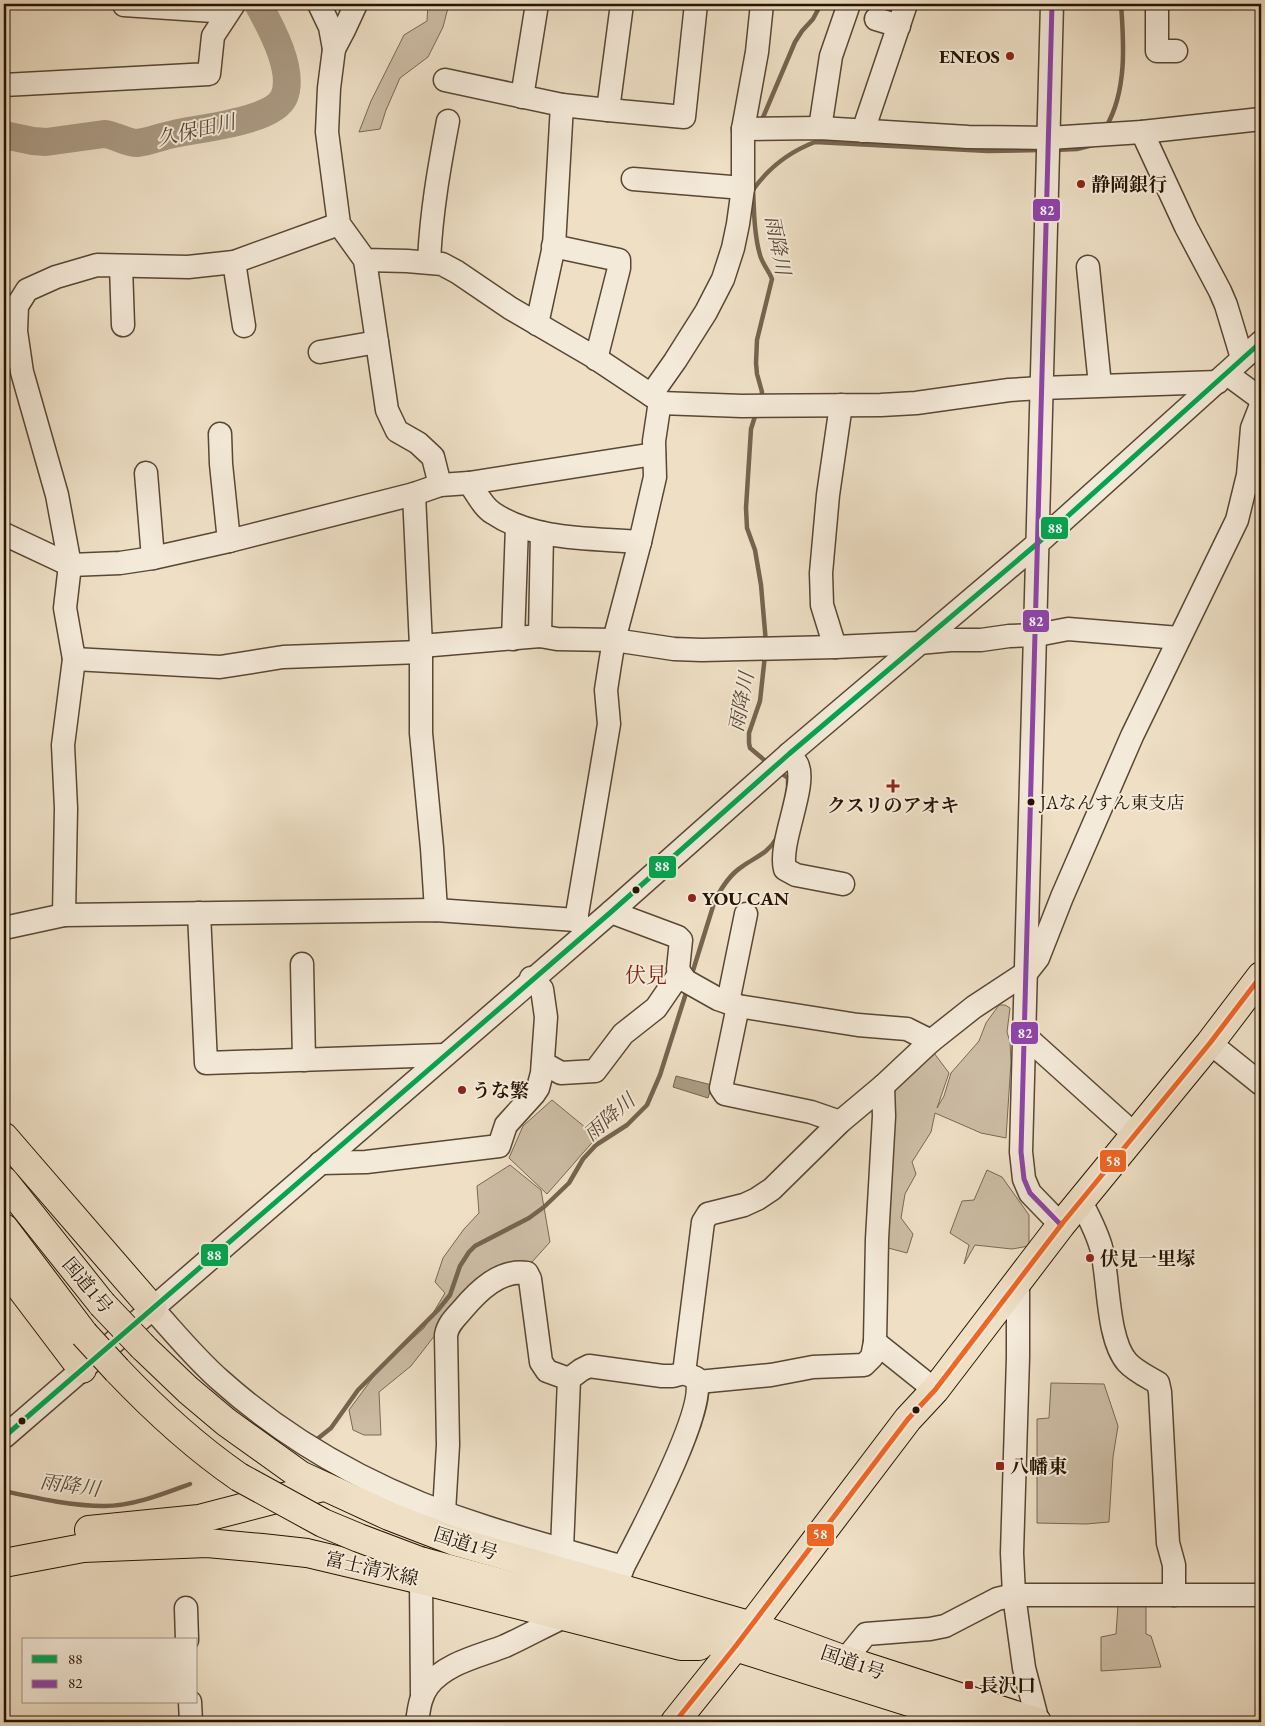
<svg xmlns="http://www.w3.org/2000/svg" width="1265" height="1726" font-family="'EB Garamond','Noto Serif JP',serif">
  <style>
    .green { fill: #ccbca4; stroke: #7a6854 }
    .water { fill: #aa9a83; stroke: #766450 }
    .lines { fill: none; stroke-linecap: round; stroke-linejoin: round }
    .stream { stroke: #766450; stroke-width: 4.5 }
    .river { stroke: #aa9a83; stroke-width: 28 }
    .minor-casing { stroke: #594734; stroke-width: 25 }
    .major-casing { stroke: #271403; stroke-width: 30 }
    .highway-casing { stroke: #271403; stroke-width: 30 }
    .minor { stroke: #f4ead9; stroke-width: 22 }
    .major { stroke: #eedfc5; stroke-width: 28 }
    .highway { stroke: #eedfc5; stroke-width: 28 }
    .highway-bridge-casing { stroke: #271403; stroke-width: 30; stroke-linecap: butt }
    .highway-bridge { stroke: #eedfc5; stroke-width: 28 }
    .bus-1-casing { stroke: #f4ead9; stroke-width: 9 }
    .bus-2-casing { stroke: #f4ead9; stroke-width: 9 }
    .bus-3-casing { stroke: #f4ead9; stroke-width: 9 }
    .bus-1 { stroke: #00a651; stroke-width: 5 }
    .bus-2 { stroke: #8e44ad; stroke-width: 5 }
    .bus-3 { stroke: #f26522; stroke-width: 5 }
    .poi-dot { fill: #8f2418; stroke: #f4ead9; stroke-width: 2 }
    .bus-dot { fill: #271403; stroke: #f4ead9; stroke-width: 2 }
    .labels { text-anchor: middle; stroke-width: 4; stroke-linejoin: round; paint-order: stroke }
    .bus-label { font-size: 18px; fill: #271403; stroke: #f4ead9; text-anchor: start }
    .poi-label { font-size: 19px; font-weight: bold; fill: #271403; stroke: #f4ead9; text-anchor: start }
    .street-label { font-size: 19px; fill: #271403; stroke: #f4ead9 }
    .water-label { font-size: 20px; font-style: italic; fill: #5b4a36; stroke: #f4ead9 }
    .quarter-label { font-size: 21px; fill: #7a1f14; stroke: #f4ead9 }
    .line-badge { stroke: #f4ead9; stroke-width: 2 }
    .badge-label { font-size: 14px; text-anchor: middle; font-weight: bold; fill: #fff }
  </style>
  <rect width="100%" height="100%" fill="#eedfc5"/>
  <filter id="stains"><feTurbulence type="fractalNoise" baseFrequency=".004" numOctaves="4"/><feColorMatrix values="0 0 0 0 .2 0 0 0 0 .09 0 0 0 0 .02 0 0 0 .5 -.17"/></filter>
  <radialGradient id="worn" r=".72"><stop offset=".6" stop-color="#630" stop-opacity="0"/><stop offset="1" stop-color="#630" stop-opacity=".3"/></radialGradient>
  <g class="green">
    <polygon points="428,4 449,4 443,27 428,57 400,78 386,110 380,129 359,132 371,101 404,35 427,21"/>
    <polygon points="999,1005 1005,1005 1010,1008 1007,1032 1010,1042 1011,1062 1006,1138 981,1133 935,1113 931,1132 912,1162 916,1174 905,1194 901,1218 913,1234 907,1253 877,1245 890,1093 934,1053 949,1073 937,1108 944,1096 951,1073 979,1041 986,1023"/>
    <polygon points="552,1100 597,1137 547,1194 509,1158 523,1126"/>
    <polygon points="510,1165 541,1190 550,1242 532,1262 496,1271 467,1294 411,1366 379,1392 381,1435 364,1435 353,1430 349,1410 380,1368 424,1328 445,1293 435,1282 443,1258 464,1229 479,1213 477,1186"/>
    <polygon points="987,1170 1002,1177 1029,1215 1029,1246 1012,1249 975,1245 964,1264 969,1245 950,1233 962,1201 974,1200"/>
    <polygon points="1051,1383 1104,1384 1118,1426 1113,1457 1109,1522 1086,1524 1037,1523 1037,1419 1049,1418"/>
    <polygon points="1118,1605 1146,1606 1146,1634 1151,1636 1161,1667 1101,1671 1101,1637 1116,1634"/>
  </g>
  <polygon class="water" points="676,1076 712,1085 708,1098 673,1087"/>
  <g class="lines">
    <g class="stream">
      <polyline points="761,122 795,42 802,31 813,19 821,4"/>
      <path d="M 1106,127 C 1127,91 1124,44 1121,4"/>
      <polyline points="1054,150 1077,149 1093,145"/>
      <path d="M 753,188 C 754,210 754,234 760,255 C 762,263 769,271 772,279 L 757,340 L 756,363 L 757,374 L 762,392 L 761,399"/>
      <path d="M 753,190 C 769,167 789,152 815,142 L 988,151 L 1041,150"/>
      <polyline points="756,413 751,429 746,508 747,528 755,550 761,585 766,643"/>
      <polyline points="765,655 760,701 749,733 749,743 750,748 769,764"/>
      <polyline points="779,772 788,778 788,785"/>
      <path d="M 691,977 L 715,900 C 722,887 730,874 743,866 C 756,857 768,853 776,839"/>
      <polyline points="316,1440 331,1428 358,1390 438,1310 450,1295 460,1266 469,1252 475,1246 529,1218 544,1207 569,1183 583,1159 596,1145 627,1125 647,1105 660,1075 687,990"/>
      <path d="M 4,1491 C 36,1498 71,1506 104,1506 C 133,1506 163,1494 190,1484"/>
    </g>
    <path class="river" d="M 4,135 L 33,141 L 46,142 L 104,134 C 116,135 126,143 137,143 C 149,142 162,136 174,134 C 199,128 273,122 284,97 C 295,71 271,27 258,4"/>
    <g class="minor-casing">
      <g id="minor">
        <polyline points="319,4 330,27 334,49 329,88 327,132 339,224 365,260 407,261 442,264 457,272 510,308 594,357 660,401 654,441 655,477 640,542 614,640 610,664 606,690 609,724 576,920"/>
        <path d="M 1052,4 C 1042,386 1033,769 1021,1152 L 1024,1179 L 1030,1193 L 1061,1225"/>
        <polyline points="1157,4 1157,51 1176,51"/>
        <polyline points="124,5 228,12"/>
        <polyline points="876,19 899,26"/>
        <polyline points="334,49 344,30 356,4"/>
        <polyline points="445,80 562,105 608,110 622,4"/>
        <polyline points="4,85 209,74 213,36 234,4"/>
        <polyline points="522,97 537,4"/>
        <polyline points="608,110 684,117 696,4"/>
        <polyline points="820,128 831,56 849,4"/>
        <polyline points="743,129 820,128 968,137 1049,138 1142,132 1261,119"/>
        <polyline points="863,131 906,4"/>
        <polyline points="1142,132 1186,227 1220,291 1226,305 1242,358"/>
        <polyline points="633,179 743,188"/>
        <polyline points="553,246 619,260 619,268 596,359"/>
        <polyline points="365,260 387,410 397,431 418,443 433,457 440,485"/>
        <polyline points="234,262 244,326"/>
        <path d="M 429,262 C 431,214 439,168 448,121"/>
        <polyline points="121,266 123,325"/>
        <polyline points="1088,267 1100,385"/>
        <polyline points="537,324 554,246 562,105"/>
        <polyline points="320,352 377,342"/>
        <polyline points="1227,374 1261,399"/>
        <polyline points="651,395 675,361 706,312 723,279 733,248 738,224 743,188 743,129 757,52 762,4"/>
        <polyline points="660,403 742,406 881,405 916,403 1009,390 1041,388 1218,382"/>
        <polyline points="220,434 221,464 229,541"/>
        <polyline points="146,473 153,558"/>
        <path d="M 469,483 C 476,492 483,507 493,513 C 534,541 593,538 640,542"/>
        <polyline points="414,494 421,646 421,733 432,848 436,910"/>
        <polyline points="4,534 70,565 120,563 153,558 229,541 414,494 440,485 469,483 654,454"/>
        <polyline points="540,636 542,533"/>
        <polyline points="513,639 517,526"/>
        <polyline points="421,646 540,636 557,639 614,640 674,649 702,650 835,647 919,643 951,640 981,640 1009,636 1037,635 1068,629 1179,638"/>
        <polyline points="835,647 822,605 821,573 828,495 841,405"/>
        <polyline points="74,659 220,667 283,657 421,652"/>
        <path d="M 789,754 C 791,757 795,760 797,764 C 808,785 778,843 785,869 L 796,875 L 843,884"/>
        <polyline points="611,912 678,937 681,940 678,969 680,973 686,981 718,999 738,1006 858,1025 907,1029 931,1041"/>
        <polyline points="199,913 206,1063 444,1055"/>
        <polyline points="64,915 66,808 63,745 74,659 65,608 70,565 57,495 22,372 16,331 17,306 27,290 56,277 97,265 188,267 234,262 339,224"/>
        <polyline points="4,928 64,915 436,910 576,920 586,930"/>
        <polyline points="302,964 304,1060"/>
        <polyline points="728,1002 746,914"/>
        <polyline points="738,1006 721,1088 725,1094 811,1112 840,1122"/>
        <polyline points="1024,1035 1135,1135"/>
        <polyline points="1210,1043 1261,1084"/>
        <polyline points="543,1063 561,1073 595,1071 623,1034 656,1008 680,973"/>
        <polyline points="320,1163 366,1162 499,1146 506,1125 534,1094 538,1088 542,1073 546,1017 542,989 531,978"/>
        <path d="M 1081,1202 C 1089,1217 1098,1234 1102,1251 C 1109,1281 1107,1339 1127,1362 C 1135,1371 1148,1377 1158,1383 L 1160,1392 L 1168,1543 L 1174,1565 L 1174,1595"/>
        <polyline points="1018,1282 1018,1357 1012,1553 1014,1595 1024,1668 1038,1722"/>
        <path d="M 152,1308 C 174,1332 195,1358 220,1380 C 297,1449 390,1497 489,1528 C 533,1542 579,1554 623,1567"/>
        <polyline points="875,1342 935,1390"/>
        <polyline points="698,1382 771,1375 813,1367 864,1365 872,1357 875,1342 877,1239 884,1116 883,1086"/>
        <polyline points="4,1437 611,912 789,754 1038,543 1261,342"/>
        <path d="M 444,1512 L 448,1445 L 446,1335 C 448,1324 455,1318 462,1310 C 478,1291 500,1269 527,1273 L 530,1279 L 541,1362 L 547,1371 L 569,1379"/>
        <polyline points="562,1549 569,1379 581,1370 589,1366 662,1376 673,1376 684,1373"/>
        <polyline points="421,1580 422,1695"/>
        <path d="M 616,1587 L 623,1567 C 640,1534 708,1407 696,1378 L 684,1373 L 703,1222 L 708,1214 L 744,1205 L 757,1199 L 772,1189 L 840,1122 L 883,1086 L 931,1041 L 974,1007 L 1027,972 L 1038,958 L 1062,897 L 1132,736 L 1237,520 L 1248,475 L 1252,428 L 1261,405"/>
        <polyline points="186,1608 187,1640"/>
        <polyline points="845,1660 866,1634 930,1629 945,1626 997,1599 1014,1595 1261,1595"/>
        <polyline points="190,1702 191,1722"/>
        <path d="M 417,1722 C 419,1709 420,1697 428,1686 C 445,1663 480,1656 505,1646 C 525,1637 544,1626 564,1617"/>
      </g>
    </g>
    <g class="major-casing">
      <g id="major">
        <polyline points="89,1530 199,1519 323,1487"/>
        <polyline points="4,1563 83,1548 207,1543 262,1548 307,1553 421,1580 681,1646 699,1646"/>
        <polyline points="675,1722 735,1647 908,1419 935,1390 1061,1225 1210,1043 1261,976"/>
      </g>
    </g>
    <g class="highway-casing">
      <g id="highway">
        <polyline points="4,1137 152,1308"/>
        <polyline points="4,1181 102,1304"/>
        <polyline points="4,1228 84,1334"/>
        <polyline points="4,1266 82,1369"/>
        <polyline points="143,1347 188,1390 226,1422 300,1475 389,1516 454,1541 752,1626 845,1660 1037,1722"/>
        <path d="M 117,1370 C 155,1410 194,1446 239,1477"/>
        <polyline points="420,1561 735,1647 973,1722"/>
      </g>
    </g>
    <use href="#minor" class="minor"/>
    <use href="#major" class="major"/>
    <use href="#highway" class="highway"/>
    <g class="highway-bridge-casing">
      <g id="highway-bridge">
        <polyline points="102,1304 143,1347"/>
        <polyline points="84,1334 117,1370"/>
        <polyline points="239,1477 323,1523 359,1538 420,1561"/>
      </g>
    </g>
    <use href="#highway-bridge" class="highway-bridge"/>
    <g class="bus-1-casing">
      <polyline id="bus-1" points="4,1437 611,912 789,754 1038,543 1261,342"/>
    </g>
    <g class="bus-2-casing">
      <path id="bus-2" d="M 1052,4 C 1042,386 1033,769 1021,1152 L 1024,1179 L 1030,1193 L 1061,1225"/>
    </g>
    <g class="bus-3-casing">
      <polyline id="bus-3" points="675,1722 735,1647 908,1419 935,1390 1061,1225 1210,1043 1261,976"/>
    </g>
    <use href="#bus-1" class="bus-1"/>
    <use href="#bus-2" class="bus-2"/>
    <use href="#bus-3" class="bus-3"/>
  </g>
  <g class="poi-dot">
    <circle cx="1010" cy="56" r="5"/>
    <circle cx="1081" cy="184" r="5"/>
    <path d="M890.5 778.5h5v5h5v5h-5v5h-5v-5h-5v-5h5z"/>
    <circle cx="692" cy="898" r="5"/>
    <circle cx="462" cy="1090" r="5"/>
    <circle cx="1090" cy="1258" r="5"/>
    <rect x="995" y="1461" width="10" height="10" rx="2.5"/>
    <rect x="964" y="1680" width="10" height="10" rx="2.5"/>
  </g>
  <g class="bus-dot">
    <circle cx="1031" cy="802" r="4.5"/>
    <circle cx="636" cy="890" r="4.5"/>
    <circle cx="916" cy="1410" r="4.5"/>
    <circle cx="22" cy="1421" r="4.5"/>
  </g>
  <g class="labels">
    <g class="bus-label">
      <text x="1040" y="809">JAなんすん東支店</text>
    </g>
    <g class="poi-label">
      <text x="1000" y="63" text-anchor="end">ENEOS</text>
      <text x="1091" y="191">静岡銀行</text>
      <text x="893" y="812" text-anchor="middle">クスリのアオキ</text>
      <text x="702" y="905">YOU CAN</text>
      <text x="472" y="1097">うな繁</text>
      <text x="1100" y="1265">伏見一里塚</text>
      <text x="1010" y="1473">八幡東</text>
      <text x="979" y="1692">長沢口</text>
    </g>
    <g class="street-label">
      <text transform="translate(88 1285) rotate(50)" y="7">国道1号</text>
      <text transform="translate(466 1543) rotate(18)" y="7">国道1号</text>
      <text transform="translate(372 1568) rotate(13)" y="7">富士清水線</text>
      <text transform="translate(853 1662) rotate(19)" y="7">国道1号</text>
    </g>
    <g class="water-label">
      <text transform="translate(196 130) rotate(-13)" y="7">久保田川</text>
      <text transform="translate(778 245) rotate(79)" y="7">雨降川</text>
      <text transform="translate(741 702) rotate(-79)" y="7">雨降川</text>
      <text transform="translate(609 1117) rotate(-41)" y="7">雨降川</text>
      <text transform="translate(70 1485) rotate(8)" y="7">雨降川</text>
    </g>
    <g class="quarter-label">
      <text x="646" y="982">伏見</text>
    </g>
  </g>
  <g class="line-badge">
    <rect x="1032" y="198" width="29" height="24" rx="5" fill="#8e44ad"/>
    <rect x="1040" y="516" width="29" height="24" rx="5" fill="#00a651"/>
    <rect x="1022" y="609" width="28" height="24" rx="5" fill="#8e44ad"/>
    <rect x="648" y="855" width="29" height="24" rx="5" fill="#00a651"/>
    <rect x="1010" y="1021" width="29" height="24" rx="5" fill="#8e44ad"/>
    <rect x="1099" y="1149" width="28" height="24" rx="5" fill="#f26522"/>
    <rect x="200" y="1243" width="29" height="24" rx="5" fill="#00a651"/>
    <rect x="806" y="1523" width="29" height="24" rx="5" fill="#f26522"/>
  </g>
  <g class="badge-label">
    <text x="1047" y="215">82</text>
    <text x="1055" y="533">88</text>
    <text x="1036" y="626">82</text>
    <text x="662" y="871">88</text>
    <text x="1025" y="1038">82</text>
    <text x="1113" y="1166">58</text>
    <text x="214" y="1260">88</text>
    <text x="820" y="1539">58</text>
  </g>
  <rect width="1265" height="1726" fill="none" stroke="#eedfc5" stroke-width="20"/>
  <rect x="5" y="5" width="1255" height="1716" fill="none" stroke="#271403" stroke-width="2.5"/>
  <rect x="10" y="10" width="1245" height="1706" fill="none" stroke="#271403"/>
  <rect x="22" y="1638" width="175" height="65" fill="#f4ead9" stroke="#a29483"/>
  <rect x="32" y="1655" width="25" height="8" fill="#00a651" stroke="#a29483"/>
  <text x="68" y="1664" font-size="15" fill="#271403">88</text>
  <rect x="32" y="1680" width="25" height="8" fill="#8e44ad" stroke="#a29483"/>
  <text x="68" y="1688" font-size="15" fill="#271403">82</text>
  <rect width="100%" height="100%" filter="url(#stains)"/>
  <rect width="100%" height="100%" fill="url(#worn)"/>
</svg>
